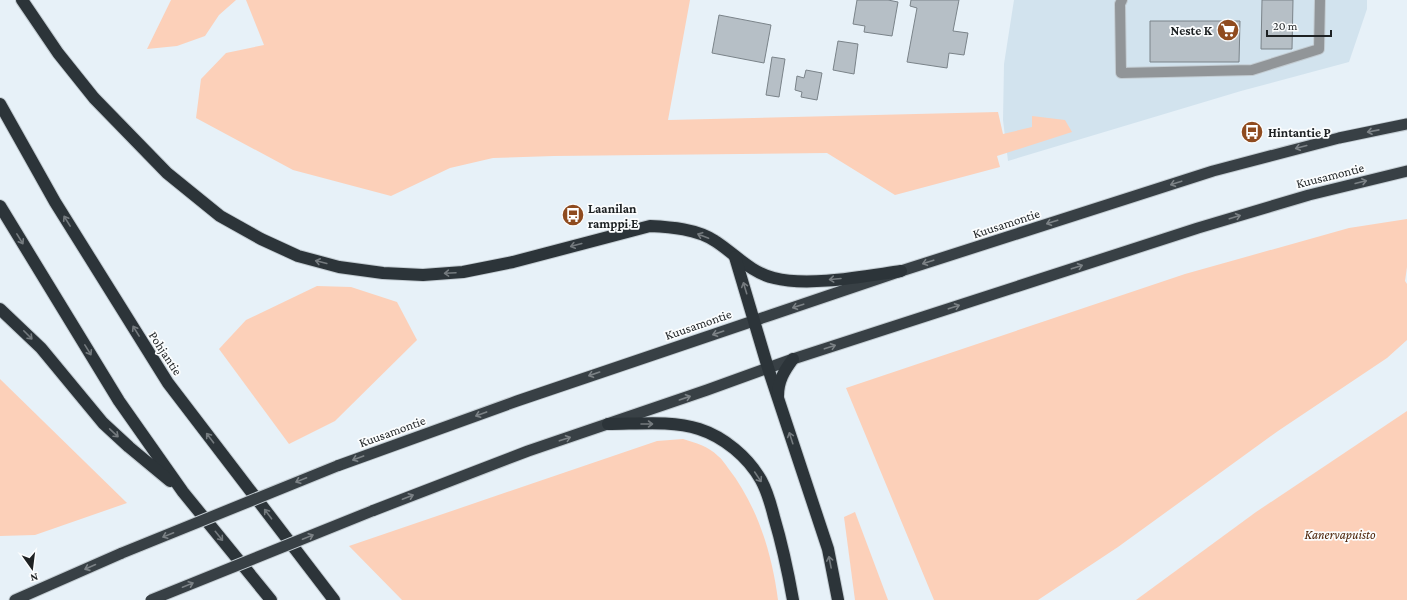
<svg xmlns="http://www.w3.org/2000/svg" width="1407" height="600" font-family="'Crimson Pro',serif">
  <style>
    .built { fill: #d2e3ee }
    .green { fill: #fcd0b9 }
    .building { fill: #b6bfc6; stroke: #7a8389 }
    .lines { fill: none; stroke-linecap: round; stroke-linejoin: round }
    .service-casing { stroke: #c3ccd2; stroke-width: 12 }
    .trunk-casing { stroke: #c3ccd2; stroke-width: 13 }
    .motorway-casing { stroke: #c3ccd2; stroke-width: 14 }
    .service { stroke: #919598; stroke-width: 10 }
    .trunk { stroke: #384045; stroke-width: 11 }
    .motorway { stroke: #2c3439; stroke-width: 12 }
    .trunk-bridge-casing { stroke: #c3ccd2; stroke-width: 13; stroke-linecap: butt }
    .trunk-bridge { stroke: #384045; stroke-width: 11 }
    .oneway { stroke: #7c8286 }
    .oneway2 { stroke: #747a7e }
    .labels { text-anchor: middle; stroke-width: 3.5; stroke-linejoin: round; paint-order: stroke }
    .poi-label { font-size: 13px; font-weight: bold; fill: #1d2123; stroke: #fbfdfe; text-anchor: start }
    .street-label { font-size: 13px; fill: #1d2123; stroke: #fbfdfe }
    .park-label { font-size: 13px; font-style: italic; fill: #4c2207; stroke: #fbfdfe }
  </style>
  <rect width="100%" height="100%" fill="#e7f1f8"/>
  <polygon class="built" points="1014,0 1367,0 1367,9 1349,62 1241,91 1008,161 1003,120 1004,64"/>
  <g class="green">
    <polygon points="171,0 236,0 219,15 205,36 177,46 147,49"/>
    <polygon points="246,0 690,0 668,120 998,112 1003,134 1032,127 1032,116 1065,120 1072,132 997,156 1000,167 895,195 827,153 554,156 493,158 450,168 391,196 293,170 196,118 201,79 226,53 264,45"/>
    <polygon points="1407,219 1407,267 1405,281 1407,284 1407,340 1387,358 1278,431 1118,547 1038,600 934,600 846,388 1185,274 1349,228"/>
    <polygon points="317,286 351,287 397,302 417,340 335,421 289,444 219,349 246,320"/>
    <polygon points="0,379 127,503 35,535 0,536"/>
    <polygon points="1407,411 1407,600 1136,600 1256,512"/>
    <path d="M 683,439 C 696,443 708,446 718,456 C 722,459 725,464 728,468 C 757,505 772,553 778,600 L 402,600 L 349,546 L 657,441 Z"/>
    <polygon points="855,512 888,600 855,600 844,517"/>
  </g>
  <g class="building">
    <polygon points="857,0 888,0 898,2 892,36 864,32 865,26 853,24"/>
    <polygon points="911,0 959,0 953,31 968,33 964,55 949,53 947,68 907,62 917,8 910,6"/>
    <polygon points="1262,0 1293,0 1292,49 1261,49"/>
    <polygon points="719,15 771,25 764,63 712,53"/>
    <polygon points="1150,21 1240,21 1239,62 1150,62"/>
    <polygon points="838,41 858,44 854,74 833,70"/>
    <polygon points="772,57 785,59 779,97 766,95"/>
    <polygon points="806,70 822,73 817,100 801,97 802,92 795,90 797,76 804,78"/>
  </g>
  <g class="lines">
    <g class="service-casing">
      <polyline id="service" points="1122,0 1120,4 1121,73 1252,70 1319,49 1320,0"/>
    </g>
    <g class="trunk-casing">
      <g id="trunk">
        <polyline points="337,466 517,401 771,315 901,271 1213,171 1339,138 1407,124"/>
        <polyline points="372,511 528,451 707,390 793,359 1198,228 1309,195 1407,171"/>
        <polyline points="15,600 122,553"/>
      </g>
    </g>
    <g class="motorway-casing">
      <g id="motorway">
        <path d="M 22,0 L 58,53 L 94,98 L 167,173 L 220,216 L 261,239 L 298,256 L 339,267 L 383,273 L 423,275 L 463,272 L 513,262 L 650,226 C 671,227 697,229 715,241 C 734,253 751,273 774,278 C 809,287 865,276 901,271"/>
        <polyline points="0,104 55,202 168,383 334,600"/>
        <polyline points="0,206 119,401 183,492 271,600"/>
        <polyline points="735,257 768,368 828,549 838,600"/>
        <polyline points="0,309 41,348 103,423 129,447 170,481"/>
        <path d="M 778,396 C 778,381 784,371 793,359"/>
        <path d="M 608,424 C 637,424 672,420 699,429 C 724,437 748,457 761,480 C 767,491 771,505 774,517 C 782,544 788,572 793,600"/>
      </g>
    </g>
    <use href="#service" class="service"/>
    <use href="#trunk" class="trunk"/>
    <use href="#motorway" class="motorway"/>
    <g class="trunk-bridge-casing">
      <g id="trunk-bridge">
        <polyline points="122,553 337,466"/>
        <polyline points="151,600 372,511"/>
      </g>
    </g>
    <use href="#trunk-bridge" class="trunk-bridge"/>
  </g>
  <defs><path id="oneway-shaft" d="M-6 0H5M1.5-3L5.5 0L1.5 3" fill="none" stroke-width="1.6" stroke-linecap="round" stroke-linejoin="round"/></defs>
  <g class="oneway">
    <use href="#oneway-shaft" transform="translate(1373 131) rotate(169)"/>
    <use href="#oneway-shaft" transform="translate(1301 147) rotate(165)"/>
    <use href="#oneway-shaft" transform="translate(1361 182) rotate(-14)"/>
    <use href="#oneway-shaft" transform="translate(1176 183) rotate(162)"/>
    <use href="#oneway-shaft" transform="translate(1235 217) rotate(-17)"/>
    <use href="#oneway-shaft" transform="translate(1052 222) rotate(162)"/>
    <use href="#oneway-shaft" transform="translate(928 262) rotate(162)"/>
    <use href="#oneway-shaft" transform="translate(1077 267) rotate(-18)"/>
    <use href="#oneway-shaft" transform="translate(798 306) rotate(162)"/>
    <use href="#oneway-shaft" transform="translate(954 307) rotate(-18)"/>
    <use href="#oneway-shaft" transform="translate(718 333) rotate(161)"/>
    <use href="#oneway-shaft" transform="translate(830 347) rotate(-18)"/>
    <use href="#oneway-shaft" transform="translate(594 374) rotate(161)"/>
    <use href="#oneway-shaft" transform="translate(685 398) rotate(-19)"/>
    <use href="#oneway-shaft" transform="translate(481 414) rotate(160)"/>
    <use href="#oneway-shaft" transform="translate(565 439) rotate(-18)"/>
    <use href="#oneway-shaft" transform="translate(358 458) rotate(160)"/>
    <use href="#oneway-shaft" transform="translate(301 480) rotate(158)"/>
    <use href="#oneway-shaft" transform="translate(408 497) rotate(-21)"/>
    <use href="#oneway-shaft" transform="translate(168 535) rotate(158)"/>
    <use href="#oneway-shaft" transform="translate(308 537) rotate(-22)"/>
    <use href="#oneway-shaft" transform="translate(90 567) rotate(156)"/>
    <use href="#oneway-shaft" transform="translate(188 585) rotate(-22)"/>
  </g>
  <g class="oneway2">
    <use href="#oneway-shaft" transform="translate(67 221) rotate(-122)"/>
    <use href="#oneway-shaft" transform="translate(703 236) rotate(-159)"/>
    <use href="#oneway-shaft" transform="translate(20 239) rotate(58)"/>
    <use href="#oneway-shaft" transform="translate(576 245) rotate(165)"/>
    <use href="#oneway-shaft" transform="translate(321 262) rotate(-166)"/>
    <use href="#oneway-shaft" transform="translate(450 273) rotate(177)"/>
    <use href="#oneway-shaft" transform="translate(835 279) rotate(175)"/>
    <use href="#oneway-shaft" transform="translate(745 288) rotate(-107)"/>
    <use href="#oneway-shaft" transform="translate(136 331) rotate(-122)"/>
    <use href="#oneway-shaft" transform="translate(28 335) rotate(45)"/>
    <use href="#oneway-shaft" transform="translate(88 350) rotate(58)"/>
    <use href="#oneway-shaft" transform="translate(647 424)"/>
    <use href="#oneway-shaft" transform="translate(114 433) rotate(43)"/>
    <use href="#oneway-shaft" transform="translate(210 438) rotate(-127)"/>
    <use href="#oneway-shaft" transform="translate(791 438) rotate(-108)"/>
    <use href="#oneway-shaft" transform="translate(758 477) rotate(56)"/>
    <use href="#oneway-shaft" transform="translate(268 514) rotate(-127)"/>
    <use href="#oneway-shaft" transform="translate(219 536) rotate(51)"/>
    <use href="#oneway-shaft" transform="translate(830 562) rotate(-101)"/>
  </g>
  <defs>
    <g id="supermarket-disc" transform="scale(1.15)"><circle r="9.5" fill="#8f4b1f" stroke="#fbfdfe"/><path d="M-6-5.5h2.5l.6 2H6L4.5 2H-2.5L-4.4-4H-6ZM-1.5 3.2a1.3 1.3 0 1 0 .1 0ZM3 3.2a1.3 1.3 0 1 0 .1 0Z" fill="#fff"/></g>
    <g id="bus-disc" transform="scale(1.15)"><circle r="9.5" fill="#8f4b1f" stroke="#fbfdfe"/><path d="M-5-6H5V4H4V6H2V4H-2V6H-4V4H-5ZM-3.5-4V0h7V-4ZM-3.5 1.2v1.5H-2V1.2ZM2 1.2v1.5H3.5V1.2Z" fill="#fff"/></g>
  </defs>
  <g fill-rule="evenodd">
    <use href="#supermarket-disc" x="1228" y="30"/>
    <use href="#bus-disc" x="1252" y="132"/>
    <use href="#bus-disc" x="573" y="215"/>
  </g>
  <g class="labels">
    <g class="poi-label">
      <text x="1212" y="35" text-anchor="end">Neste K</text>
      <text x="1268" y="137">Hintantie P</text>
      <text x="588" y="213">Laanilan<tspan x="588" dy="15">ramppi E</tspan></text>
    </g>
    <g class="street-label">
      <text transform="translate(1330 175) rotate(-14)" y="5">Kuusamontie</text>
      <text transform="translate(1006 223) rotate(-18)" y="5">Kuusamontie</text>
      <text transform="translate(698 324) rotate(-19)" y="5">Kuusamontie</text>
      <text transform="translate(166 353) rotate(57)" y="5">Pohjantie</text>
      <text transform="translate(392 431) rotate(-20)" y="5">Kuusamontie</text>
    </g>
    <g class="park-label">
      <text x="1340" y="539">Kanervapuisto</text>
    </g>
  </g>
  <g transform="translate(32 568) rotate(166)" stroke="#fbfdfe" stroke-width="3" paint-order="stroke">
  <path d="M0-3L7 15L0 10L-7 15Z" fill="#1d2123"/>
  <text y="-6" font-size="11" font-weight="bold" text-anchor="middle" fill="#1d2123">N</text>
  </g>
  <path d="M1267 30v6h64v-6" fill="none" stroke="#1d2123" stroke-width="2"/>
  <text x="1273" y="30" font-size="12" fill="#1d2123" stroke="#fbfdfe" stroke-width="3" paint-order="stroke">20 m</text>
</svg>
